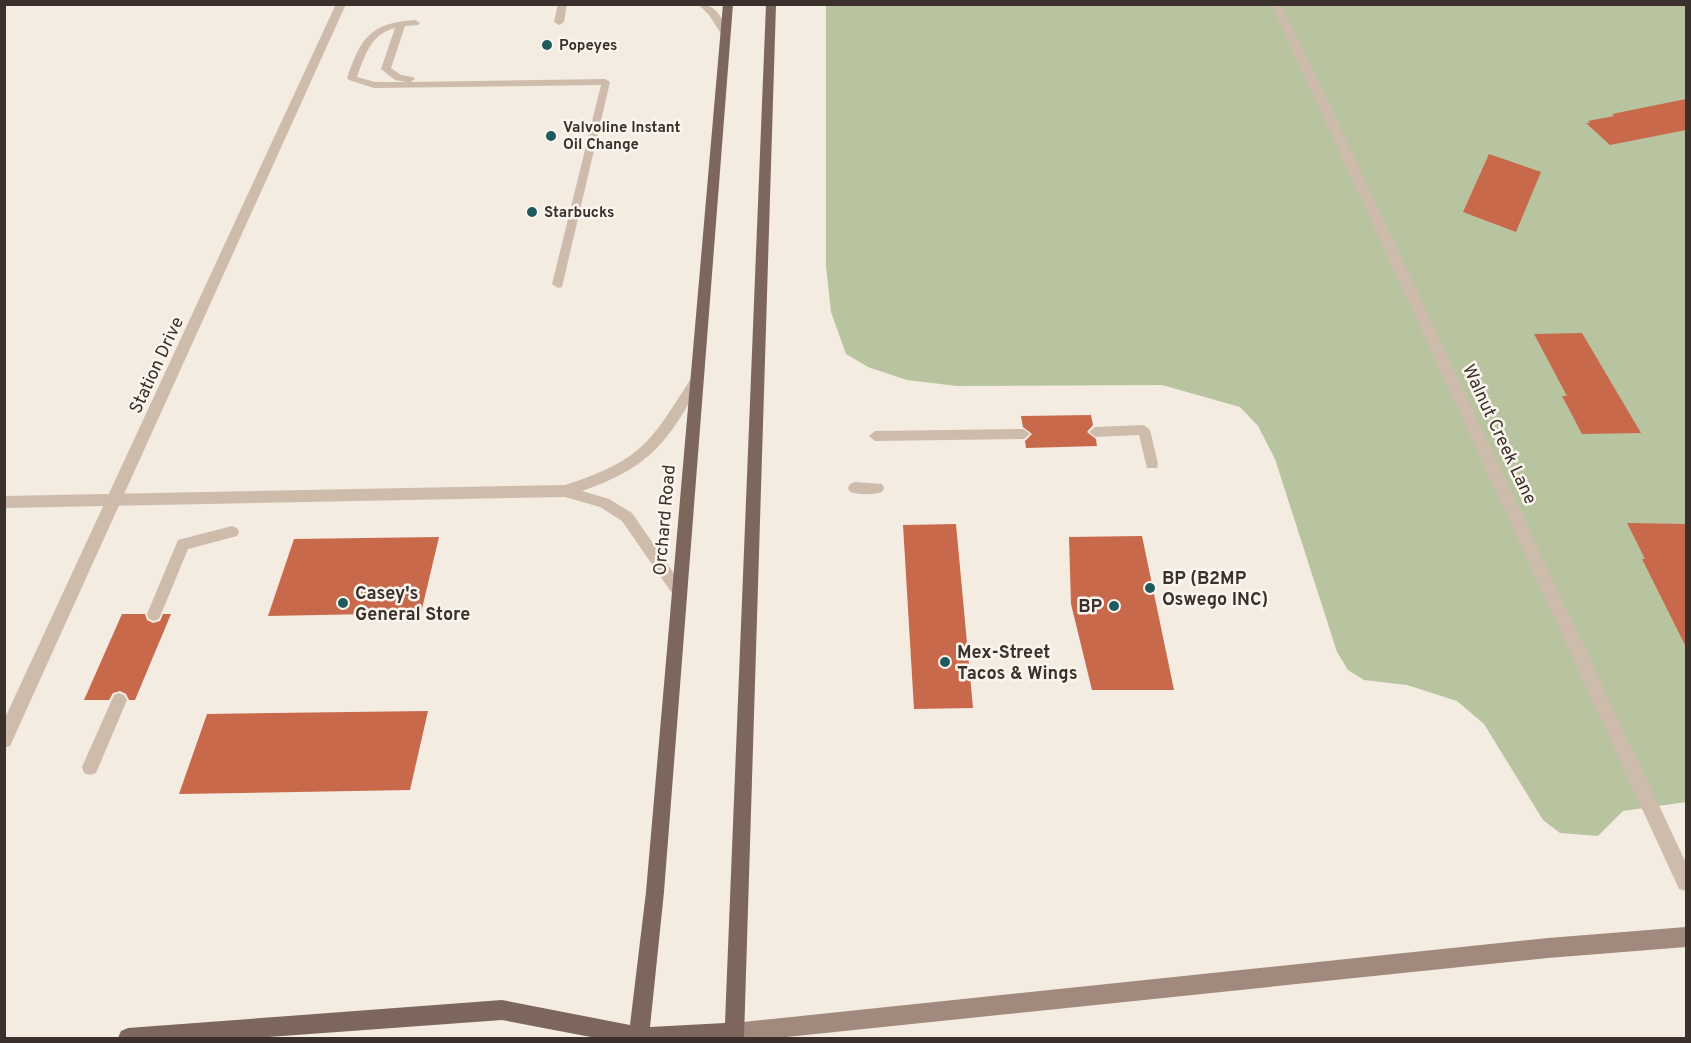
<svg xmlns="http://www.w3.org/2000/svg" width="1691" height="1043" font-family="Overpass,sans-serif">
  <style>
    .green { fill: #b8c4a0 }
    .building { fill: #c8694b }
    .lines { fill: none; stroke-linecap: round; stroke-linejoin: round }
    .lane { fill: #cdbbac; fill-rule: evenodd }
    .street { fill: #cdbbac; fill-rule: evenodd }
    .secondary { fill: #a18a7d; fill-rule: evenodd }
    .primary { fill: #7d675c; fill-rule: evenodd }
    .poi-dot { fill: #1f5a5e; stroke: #fbf5ee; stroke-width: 2 }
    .labels { text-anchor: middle; stroke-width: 5; stroke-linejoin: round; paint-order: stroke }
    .far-poi-label { font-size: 15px; font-weight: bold; fill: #3b302b; stroke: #fbf5ee; text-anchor: start }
    .street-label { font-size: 18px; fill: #3b302b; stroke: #fbf5ee }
    .poi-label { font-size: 18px; font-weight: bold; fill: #3b302b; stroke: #fbf5ee; text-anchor: start }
  </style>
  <rect width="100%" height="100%" fill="#f4ebe1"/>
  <polygon class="green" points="826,5 1686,5 1686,802 1623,811 1598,836 1560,833 1543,820 1484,724 1457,701 1407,685 1364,680 1348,670 1337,652 1275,459 1258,426 1240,407 1162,385 957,386 907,380 868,367 846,354 831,312 826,266"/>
  <g class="building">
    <polygon points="1686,99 1686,130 1610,145 1586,123 1590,123 1588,121 1614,116 1612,114"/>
    <polygon points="1489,154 1541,172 1516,232 1463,212"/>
    <polygon points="1582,333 1641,433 1582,434 1562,396 1567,396 1534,334"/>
    <polygon points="1091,415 1093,425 1087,432 1096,439 1097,446 1026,448 1025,441 1032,434 1023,427 1021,416"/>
    <polygon points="1627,523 1686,524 1686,647 1642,559 1645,559"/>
    <polygon points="956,524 973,708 914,709 903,525"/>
    <polygon points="1142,536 1174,690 1092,690 1071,604 1069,537"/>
    <polygon points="439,537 421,613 268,616 294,539"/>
    <polygon points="122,614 145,614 147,620 153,623 160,621 163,614 171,614 135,700 129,700 126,694 120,691 113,693 109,700 84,700"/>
    <polygon points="428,711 410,790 179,794 207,714"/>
  </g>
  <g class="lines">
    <g class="lane">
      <polygon points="558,4 567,4 564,22 559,25 554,22"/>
      <path d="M 698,4 C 717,4 721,18 730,33 L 728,35 L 722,35 L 709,15 Z"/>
      <path d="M 415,20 L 420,23 L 418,25 L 405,26 L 391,68 L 401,75 L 413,77 L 415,79 L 411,82 L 605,79 L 610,82 L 562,287 L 558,288 L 552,284 L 601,85 L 374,88 L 349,80 L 347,78 C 361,38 370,23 415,20 ZM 395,28 L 381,69 L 395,80 L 406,82 L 375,82 L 357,77 C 365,55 371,34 395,28 Z"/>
      <path d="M 696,375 L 702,380 C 668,442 651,467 582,491 L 609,499 L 632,513 L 684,588 L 686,592 L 684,596 L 679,598 L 674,596 L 622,521 L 600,507 L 565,497 L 4,508 L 4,496 L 565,485 C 642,460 650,443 692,377 Z"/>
      <polygon points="1144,425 1150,430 1158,464 1157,468 1147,468 1146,464 1139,435 1095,437 1089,432 1095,427"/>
      <polygon points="1024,429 1030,434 1024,439 875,441 869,436 875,431"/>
      <path d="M 855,482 L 882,484 L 884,488 L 882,492 C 873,495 859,495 850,492 L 848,488 L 850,484 Z"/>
      <polygon points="232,526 237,528 239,532 237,536 188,549 159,619 154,621 149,619 147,614 178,540"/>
      <polygon points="119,693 124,695 127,700 96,773 90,775 84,773 82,767 114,695"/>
    </g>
    <g class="street">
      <polygon points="336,4 346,4 10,746 4,748 4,720"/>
      <polygon points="1271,4 1281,4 1320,84 1686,863 1686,891 1679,889"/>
    </g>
    <polygon class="secondary" points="1686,927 1686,947 1548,958 777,1038 726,1038 724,1033 727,1026 734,1023 1548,938"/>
    <polygon class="primary" points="723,4 733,4 664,892 650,1027 725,1023 766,4 776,4 744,1038 596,1038 502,1020 255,1038 118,1038 121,1031 128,1028 502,1000 630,1025 646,892"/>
  </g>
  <g class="poi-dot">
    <circle cx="547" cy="45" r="6"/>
    <circle cx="551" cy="136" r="6"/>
    <circle cx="532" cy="212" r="6"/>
    <circle cx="1150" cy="588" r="6"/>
    <circle cx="343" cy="603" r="6"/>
    <circle cx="1114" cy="606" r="6"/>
    <circle cx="945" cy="662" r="6"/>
  </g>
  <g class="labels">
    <g class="far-poi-label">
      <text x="559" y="50">Popeyes</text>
      <text x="563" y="132">Valvoline Instant<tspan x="563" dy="17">Oil Change</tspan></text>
      <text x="544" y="217">Starbucks</text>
    </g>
    <g class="street-label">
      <text transform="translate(156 365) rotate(-65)" y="6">Station Drive</text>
      <text transform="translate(1500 434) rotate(65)" y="6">Walnut Creek Lane</text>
      <text transform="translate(664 520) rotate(-85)" y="6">Orchard Road</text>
    </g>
    <g class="poi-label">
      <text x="1162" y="584">BP (B2MP<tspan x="1162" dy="21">Oswego INC)</tspan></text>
      <text x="355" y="599">Casey's<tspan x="355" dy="21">General Store</tspan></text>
      <text x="1102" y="612" text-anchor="end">BP</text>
      <text x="957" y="658">Mex-Street<tspan x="957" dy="21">Tacos &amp; Wings</tspan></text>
    </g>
  </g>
  <rect width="1691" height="1043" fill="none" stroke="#3b302b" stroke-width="12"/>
</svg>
